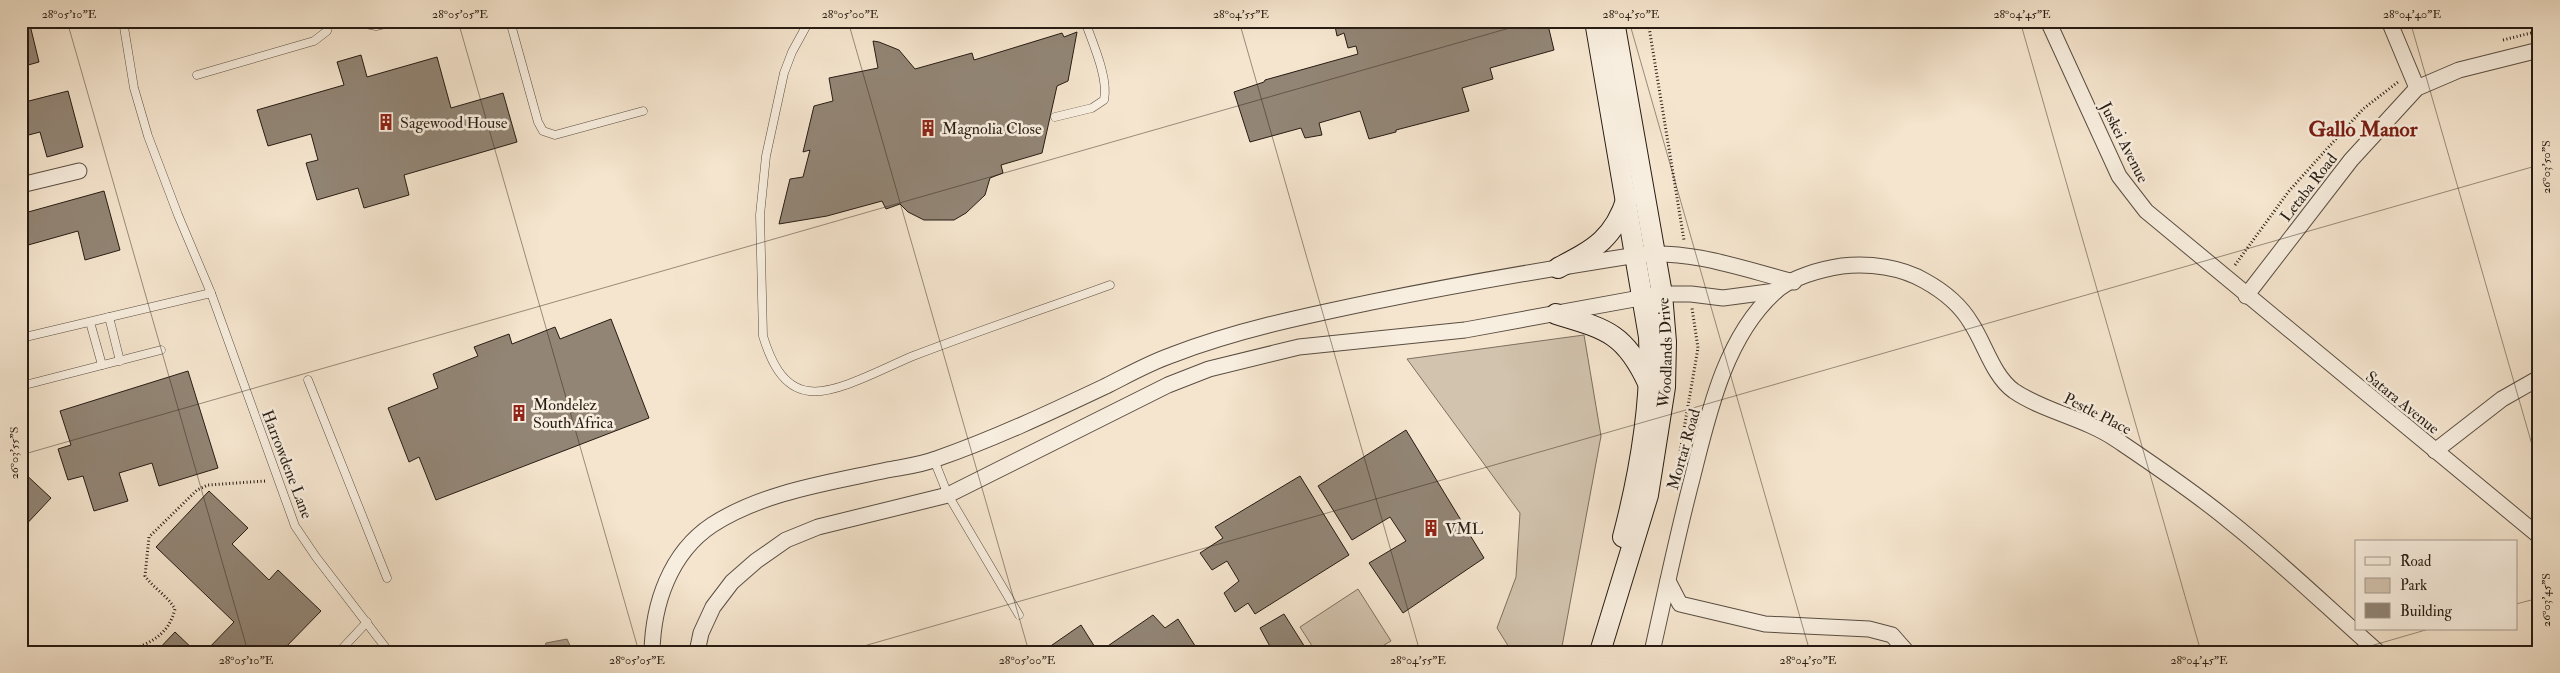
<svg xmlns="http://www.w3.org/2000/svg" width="2560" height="673" font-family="'IM FELL Double Pica',serif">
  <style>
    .green { fill: #d2c3ae; stroke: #7c7061 }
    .water { fill: #afa18f; stroke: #796c5e }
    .building { fill: #928575; stroke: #271c14 }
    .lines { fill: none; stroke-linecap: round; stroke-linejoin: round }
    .lane-casing { stroke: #5a4e42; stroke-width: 9 }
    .street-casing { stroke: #5a4e42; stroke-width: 17 }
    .secondary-casing { stroke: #271c14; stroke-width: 22 }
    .path { stroke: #271c14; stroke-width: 3; stroke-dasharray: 1 2.5; stroke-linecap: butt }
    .lane { stroke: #f8eedf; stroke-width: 8 }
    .street { stroke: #f8eedf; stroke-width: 15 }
    .secondary { stroke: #f8eedf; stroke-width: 20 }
    .ticks { fill: none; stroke: #271c14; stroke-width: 1; stroke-opacity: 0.45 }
    .labels { text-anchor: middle; stroke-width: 5; stroke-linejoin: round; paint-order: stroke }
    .poi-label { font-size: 16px; fill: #271c14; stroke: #f8eedf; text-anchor: start }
    .street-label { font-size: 16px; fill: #271c14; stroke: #f8eedf }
    .district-label { font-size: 21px; font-weight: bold; fill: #7a1f14; stroke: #f8eedf }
    .neatline { fill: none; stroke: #271c14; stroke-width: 2 }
    .ticks-label { font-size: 12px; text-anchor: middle; fill: #271c14 }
  </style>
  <rect width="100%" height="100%" fill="#f5e5ce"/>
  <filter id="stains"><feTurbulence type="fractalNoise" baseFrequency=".004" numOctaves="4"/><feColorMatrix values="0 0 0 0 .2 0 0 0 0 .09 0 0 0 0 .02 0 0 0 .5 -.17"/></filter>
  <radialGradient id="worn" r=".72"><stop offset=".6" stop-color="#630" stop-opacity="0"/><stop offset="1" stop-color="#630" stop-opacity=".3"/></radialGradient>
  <g class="green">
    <polygon points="1584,335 1601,436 1561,652 1512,652 1497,628 1516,577 1520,513 1407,359"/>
    <polygon points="1358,589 1391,641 1372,652 1316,652 1300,627"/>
  </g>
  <polygon class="water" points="567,639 573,652 543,652 546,643"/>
  <g class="building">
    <polygon points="21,21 29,21 39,62 21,67"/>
    <polygon points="1334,21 1547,21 1554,50 1490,68 1493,79 1462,88 1469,111 1396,130 1396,132 1369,139 1360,111 1319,123 1322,135 1305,138 1301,128 1250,142 1234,92 1264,82 1265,80 1358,54 1356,46 1348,48 1344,33 1337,36"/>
    <polygon points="1077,32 1068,81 1057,86 1042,153 1001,165 1003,173 990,178 985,195 966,213 954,220 924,220 908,212 900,204 886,209 882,201 827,216 779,224 790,179 803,177 810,150 803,152 814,106 833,101 829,78 878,68 873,41 879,42 899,50 915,69 972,53 974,60 1062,33 1064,37"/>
    <polygon points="361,55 367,77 437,57 451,108 503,93 517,142 404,175 409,195 364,208 358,188 317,200 306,163 318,160 311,134 268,146 257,110 344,85 337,62"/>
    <polygon points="68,91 83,147 47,157 40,132 21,137 21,103"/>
    <polygon points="104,191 120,250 85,260 78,231 21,247 21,214"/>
    <polygon points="611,319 649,418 436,500 419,457 409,462 388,408 438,388 433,374 478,356 474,347 509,334 512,344 555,327 560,339"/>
    <polygon points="188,371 218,468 159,486 152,463 119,473 128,501 94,511 83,476 68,480 58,449 71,445 60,411"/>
    <polygon points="1406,430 1484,558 1403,613 1369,563 1406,541 1390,517 1352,540 1318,486"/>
    <polygon points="21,470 51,498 21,530"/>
    <polygon points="1300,476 1349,555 1255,614 1248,603 1235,612 1224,593 1239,581 1227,561 1212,570 1200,553 1223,538 1215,527"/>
    <polygon points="209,491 248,528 232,544 269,580 278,570 321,611 281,652 205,652 234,622 156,547"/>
    <polygon points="1284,614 1308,652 1273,652 1260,628"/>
    <polygon points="1153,615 1165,628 1178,619 1199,652 1099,652"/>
    <polygon points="1081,625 1098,652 1042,652"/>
    <polygon points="175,632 196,652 156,652"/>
  </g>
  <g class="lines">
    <g class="lane-casing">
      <g id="lane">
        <polyline points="123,21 134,88 148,136 178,215 211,293 295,526 316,557 389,652"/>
        <polyline points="330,21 344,21"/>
        <polyline points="351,21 376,26 398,21"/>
        <polyline points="510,21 538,122 543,131 555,135 643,111"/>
        <path d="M 809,21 L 792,52 L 784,73 L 766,156 L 760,215 L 763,336 C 770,359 782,388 809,391 C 836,395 886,367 913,356 C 978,331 1044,309 1110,285"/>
        <polyline points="197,75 314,41 327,31 330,21"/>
        <path d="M 1055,117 L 1092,108 L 1104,100 C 1109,78 1092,42 1085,21"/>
        <polyline points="109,317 120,361"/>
        <polyline points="90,322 102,365"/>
        <polyline points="21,338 211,293"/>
        <polyline points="308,380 387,578"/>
        <polyline points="21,386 161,350"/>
        <polyline points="934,460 948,495 1019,615"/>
        <polyline points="339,652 367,622"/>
      </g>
    </g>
    <g class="street-casing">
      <g id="street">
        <polyline points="2048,21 2119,176 2146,211 2539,536"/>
        <polyline points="2389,21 2417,88"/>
        <polyline points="21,185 79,171"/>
        <polyline points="2246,296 2351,160 2417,88 2459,70 2539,50"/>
        <polyline points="2435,451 2502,399 2539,378"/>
        <polyline points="1668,581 1680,604 1765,624 1869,629 1892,635 1907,652"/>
        <path d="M 652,652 C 653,604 670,553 712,525 C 763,492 828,483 887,470 C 903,467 921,465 936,459 C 994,439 1051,412 1106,386 C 1128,375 1149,363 1172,355 C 1237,330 1305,316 1372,302 C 1460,284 1548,269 1637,255 C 1690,249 1743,269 1794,282"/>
        <polyline points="697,652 701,633 713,607 732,582 756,561 786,540 818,527 948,495 1168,385 1209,369 1299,347 1465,330 1662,294 1691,294 1723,298 1776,291"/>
        <path d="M 1652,652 C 1665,594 1677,536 1692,479 C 1708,416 1724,339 1774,293 C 1789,278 1821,269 1842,266 C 1870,263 1901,267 1925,281 C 1943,291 1961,306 1971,323 C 1985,344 1993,376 2014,391 C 2045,412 2085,418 2117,440 C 2154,465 2193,491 2228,520 C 2280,561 2328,608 2378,652"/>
      </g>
    </g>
    <g class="secondary-casing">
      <g id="secondary">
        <path d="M 1595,21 L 1649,337 C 1652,404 1640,472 1623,537"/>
        <path d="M 1558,268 C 1594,249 1614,239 1627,198"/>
        <path d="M 1556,314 C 1606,329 1625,333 1648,383"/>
        <path id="s1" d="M 1600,652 L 1648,495 L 1665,387 L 1666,342 L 1662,294 L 1614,21"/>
      </g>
    </g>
    <g class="path">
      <polyline points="1648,21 1684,240"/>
      <polyline points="2503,40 2539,31"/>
      <polyline points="2235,265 2289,191 2363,109 2398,82"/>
      <polyline points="1679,458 1698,348 1692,308"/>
      <path d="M 127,652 C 151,642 168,636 175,609 C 167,595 154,589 145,576 L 149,537 L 197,490 L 208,485 L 266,481"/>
    </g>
    <use href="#lane" class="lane"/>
    <use href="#street" class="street"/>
    <use href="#secondary" class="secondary"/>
  </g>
  <path class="ticks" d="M 67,21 L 248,652M 458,21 L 639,652M 848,21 L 1029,652M 1239,21 L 1420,652M 1629,21 L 1810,652M 2020,21 L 2201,652M 2410,21 L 2539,469M 21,23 L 26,21M 21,455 L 1534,21M 2516,604 L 2539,598M 843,652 L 2539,165M 2350,652 L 2429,629"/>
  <defs>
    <g id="building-bare" transform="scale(1.35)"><path d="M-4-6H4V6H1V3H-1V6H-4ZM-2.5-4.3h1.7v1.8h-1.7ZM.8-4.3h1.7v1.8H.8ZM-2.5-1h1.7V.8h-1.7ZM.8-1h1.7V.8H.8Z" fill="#8f2418" stroke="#f8eedf" stroke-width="2.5" paint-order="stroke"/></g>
  </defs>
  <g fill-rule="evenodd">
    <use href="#building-bare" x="386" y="122"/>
    <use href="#building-bare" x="928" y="128"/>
    <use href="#building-bare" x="519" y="413"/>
    <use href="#building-bare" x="1431" y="528"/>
  </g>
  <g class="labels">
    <g class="poi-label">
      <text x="400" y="128">Sagewood House</text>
      <text x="942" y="134">Magnolia Close</text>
      <text x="533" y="410">Mondelez<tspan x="533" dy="18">South Africa</tspan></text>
      <text x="1445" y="534">VML</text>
    </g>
    <g class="street-label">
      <text transform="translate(2125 142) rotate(63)" y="6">Juskei Avenue</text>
      <text transform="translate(2308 187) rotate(-52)" y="6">Letaba Road</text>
      <text dy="6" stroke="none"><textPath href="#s1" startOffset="308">Woodlands Drive</textPath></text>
      <text transform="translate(2403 402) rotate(39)" y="6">Satara Avenue</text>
      <text transform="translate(2098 413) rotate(27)" y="6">Pestle Place</text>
      <text transform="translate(1683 449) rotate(-74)" y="6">Mortar Road</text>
      <text transform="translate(288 464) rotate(69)" y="6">Harrowdene Lane</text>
    </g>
    <g class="district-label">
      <text x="2363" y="136">Gallo Manor</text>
    </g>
  </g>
  <rect width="2560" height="673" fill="none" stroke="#f5e5ce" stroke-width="55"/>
  <rect x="2355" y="540" width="162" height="90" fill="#f8eedf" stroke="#a49a8e"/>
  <rect x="2365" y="557" width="25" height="8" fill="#f8eedf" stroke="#a49a8e"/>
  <text x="2400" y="566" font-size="15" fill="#271c14">Road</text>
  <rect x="2365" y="578" width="25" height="15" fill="#d2c3ae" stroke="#a49a8e"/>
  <text x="2400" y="590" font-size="15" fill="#271c14">Park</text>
  <rect x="2365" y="603" width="25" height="15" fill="#928575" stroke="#a49a8e"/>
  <text x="2400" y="616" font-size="15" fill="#271c14">Building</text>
  <rect x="28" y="28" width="2504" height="618" class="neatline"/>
  <g class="ticks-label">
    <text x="69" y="18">28°05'10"E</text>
    <text x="460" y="18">28°05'05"E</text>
    <text x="850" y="18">28°05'00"E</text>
    <text x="1241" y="18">28°04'55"E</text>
    <text x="1631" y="18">28°04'50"E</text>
    <text x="2022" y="18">28°04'45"E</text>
    <text x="2412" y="18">28°04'40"E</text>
    <text transform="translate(2546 167) rotate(-90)" y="4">26°03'50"S</text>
    <text transform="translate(14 453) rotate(-90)" y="4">26°03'55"S</text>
    <text transform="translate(2546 600) rotate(-90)" y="4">26°03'45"S</text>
    <text x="246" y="664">28°05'10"E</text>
    <text x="637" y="664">28°05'05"E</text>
    <text x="1027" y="664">28°05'00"E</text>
    <text x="1418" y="664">28°04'55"E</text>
    <text x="1808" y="664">28°04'50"E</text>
    <text x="2199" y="664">28°04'45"E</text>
  </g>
  <rect width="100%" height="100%" filter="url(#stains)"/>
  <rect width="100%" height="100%" fill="url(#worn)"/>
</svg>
